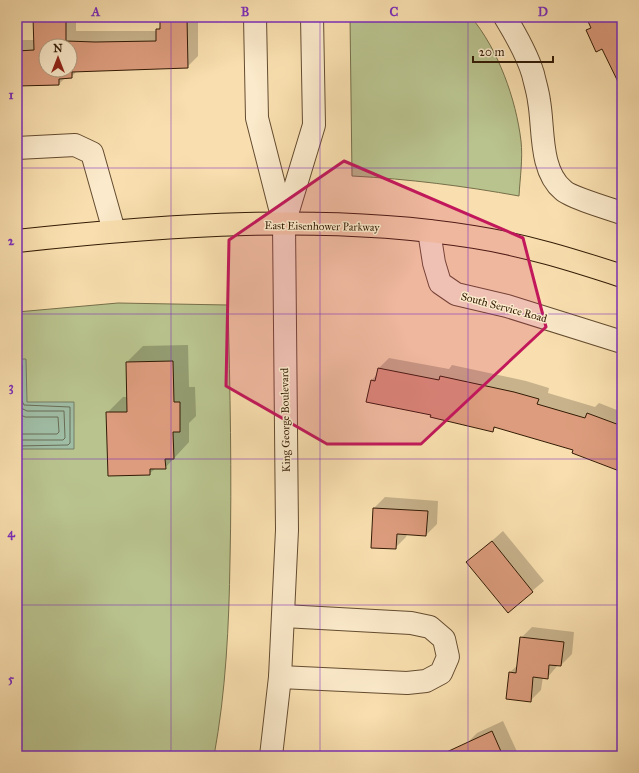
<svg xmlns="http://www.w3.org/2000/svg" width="639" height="773" font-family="'IM FELL Great Primer',serif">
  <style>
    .green { fill: #b9c38e; stroke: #766f4a }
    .water { fill: #9fbda5; stroke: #747c65 }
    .shadow { fill: #0003; fill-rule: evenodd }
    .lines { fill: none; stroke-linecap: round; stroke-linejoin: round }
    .shore { stroke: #696c55; stroke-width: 1 }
    .building { fill: #dc9c7d; stroke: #331b05; fill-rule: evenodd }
    .minor-casing { stroke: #644c30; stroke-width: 24 }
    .major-casing { stroke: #331b05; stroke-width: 24 }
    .minor { stroke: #fbeacb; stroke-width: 22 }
    .major { stroke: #f9dfaf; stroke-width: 22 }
    .marked { fill: #c2185b; fill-opacity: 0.2; stroke: #c2185b; stroke-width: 3; stroke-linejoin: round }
    .grid { fill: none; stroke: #7b2cbf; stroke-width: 1; stroke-opacity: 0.55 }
    .labels { text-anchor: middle; stroke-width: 3; stroke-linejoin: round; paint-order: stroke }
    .street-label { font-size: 11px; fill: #331b05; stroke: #fbeacb }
    .neatline { fill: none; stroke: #7b2cbf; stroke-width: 1.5 }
    .grid-label { font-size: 13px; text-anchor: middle; font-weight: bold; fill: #7b2cbf }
  </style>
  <rect width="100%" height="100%" fill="#f9dfaf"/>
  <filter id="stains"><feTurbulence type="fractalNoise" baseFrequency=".005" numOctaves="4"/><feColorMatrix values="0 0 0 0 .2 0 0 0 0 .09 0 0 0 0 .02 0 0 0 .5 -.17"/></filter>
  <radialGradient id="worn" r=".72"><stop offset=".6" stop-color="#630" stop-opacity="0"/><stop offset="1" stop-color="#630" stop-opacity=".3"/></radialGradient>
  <g class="green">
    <path d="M 350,17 L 471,17 C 498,49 516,99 521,141 C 523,158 520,178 519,196 C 464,186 409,179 352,176 Z"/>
    <path d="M 118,303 L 228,305 C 230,390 232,475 230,560 C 229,625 226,691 214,756 L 17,756 L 17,312 Z"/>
  </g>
  <polygon class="water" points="17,359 26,359 27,402 74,402 74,449 17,449"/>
  <g class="shadow">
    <path d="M 34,17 L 76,17 L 76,31 L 157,31 L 161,25 L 161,17 L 203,17 L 198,23 L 198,56 L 187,67 L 77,71 L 71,77 L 66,77 L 59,84 L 17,86 L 17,40 L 34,40 ZM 46,46 L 70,46 L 70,70 L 46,70 Z"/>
    <polygon points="188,345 189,387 195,387 196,416 189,423 189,442 165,468 156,468 149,474 107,413 123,397 128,397 127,362 143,346"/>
    <polygon points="389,358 449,369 452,365 526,381 549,388 548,393 595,407 599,403 622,412 622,471 575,449 496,427 493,430 432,414 372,380 377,374 378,369"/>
    <polygon points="385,497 438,501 437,524 426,535 407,534 406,537 395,548 374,508"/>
    <polygon points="503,531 544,581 508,611 468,562"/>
    <polygon points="532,627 574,632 572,654 561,665 558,665 547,678 543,677 541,690 530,701 509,673 519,664 521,638"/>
    <polygon points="503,721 519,756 447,756 466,744 477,733"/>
  </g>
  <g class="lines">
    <g class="shore">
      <polyline points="17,363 22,365 22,401 24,405 70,407 70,443 68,445 17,446"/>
      <polyline points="17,368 17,402 19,407 27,411 64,411 65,438 63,440 17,440"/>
      <polyline points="17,413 25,417 58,417 59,432 57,434 17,434"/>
    </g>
  </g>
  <g class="building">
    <path d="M 33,17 L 66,17 L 66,41 L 95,42 L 156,41 L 156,29 L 160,29 L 160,17 L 187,17 L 188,68 L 72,72 L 72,78 L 59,79 L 59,85 L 17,86 L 17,51 L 34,50 ZM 46,46 L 70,46 L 70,70 L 46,70 Z"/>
    <polygon points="586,17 622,17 622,90 602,49 596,52 586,30 591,28"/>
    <polygon points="173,361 174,402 180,402 180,432 173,432 174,459 165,459 166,469 150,469 150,475 108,476 106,412 127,412 126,362"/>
    <polygon points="378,368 439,380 440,376 514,392 539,399 537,404 585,418 587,413 622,426 622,472 572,453 573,450 494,427 493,432 430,417 431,415 366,402 371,380 375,381"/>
    <polygon points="373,508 428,511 426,536 397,534 396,549 371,548"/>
    <polygon points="492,541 533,592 508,613 466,562"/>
    <polygon points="520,637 564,642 561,666 549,665 548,679 533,677 531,702 506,699 509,672 516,673"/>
    <polygon points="492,731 503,756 438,756"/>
  </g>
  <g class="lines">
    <g class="minor-casing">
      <g id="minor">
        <polyline points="255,17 257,118 284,224 287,530 280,677 271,756"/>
        <path d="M 505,17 C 516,35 527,54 533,74 C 535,83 538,92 539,101 C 544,128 539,170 563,190 C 570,197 610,209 622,213"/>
        <polyline points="17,148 75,145 92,153 114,231"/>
        <polyline points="284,224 314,125 312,17"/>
        <polyline points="429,231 434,263 440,283 456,294 507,306 622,342"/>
        <polyline points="280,677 407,683 426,681 441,673 448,657 444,639 430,627 411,623 284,616"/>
      </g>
    </g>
    <g class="major-casing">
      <path id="major" d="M 17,241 C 164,225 327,213 474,237 C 525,245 573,260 622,276"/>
    </g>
    <use href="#minor" class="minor"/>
    <use href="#major" class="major"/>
  </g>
  <path class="marked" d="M 344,161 L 523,238 L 546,327 L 421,444 L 327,444 L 226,386 L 229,240 Z"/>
  <path class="grid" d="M 171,17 L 171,756M 320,17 L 320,756M 468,17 L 468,756M 17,168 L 622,168M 17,314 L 622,314M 17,459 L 622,459M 17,605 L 622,605"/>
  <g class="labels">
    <g class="street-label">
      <text transform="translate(322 226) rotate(1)" y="4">East Eisenhower Parkway</text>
      <text transform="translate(504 307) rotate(15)" y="4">South Service Road</text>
      <text transform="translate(285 420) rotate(-91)" y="4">King George Boulevard</text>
    </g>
  </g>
  <rect width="639" height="773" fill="none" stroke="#f9dfaf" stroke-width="44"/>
  <g transform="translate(58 58)"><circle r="19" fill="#fbeacb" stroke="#ab977c"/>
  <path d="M0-3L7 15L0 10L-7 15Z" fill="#8f2418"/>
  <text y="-6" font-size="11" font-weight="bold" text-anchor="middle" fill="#331b05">N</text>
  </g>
  <path d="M473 56v6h80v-6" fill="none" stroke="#331b05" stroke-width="2"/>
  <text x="479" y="56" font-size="12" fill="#331b05" stroke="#fbeacb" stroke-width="3" paint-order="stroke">20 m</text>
  <rect x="22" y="22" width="595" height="729" class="neatline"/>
  <g class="grid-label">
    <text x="96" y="16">A</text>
    <text x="245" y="16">B</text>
    <text x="394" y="16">C</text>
    <text x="543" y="16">D</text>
    <text x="11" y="99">1</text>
    <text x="11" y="245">2</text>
    <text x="11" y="391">3</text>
    <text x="11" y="537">4</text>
    <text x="11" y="683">5</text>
  </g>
  <rect width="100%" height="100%" filter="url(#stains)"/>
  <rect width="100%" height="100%" fill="url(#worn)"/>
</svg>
